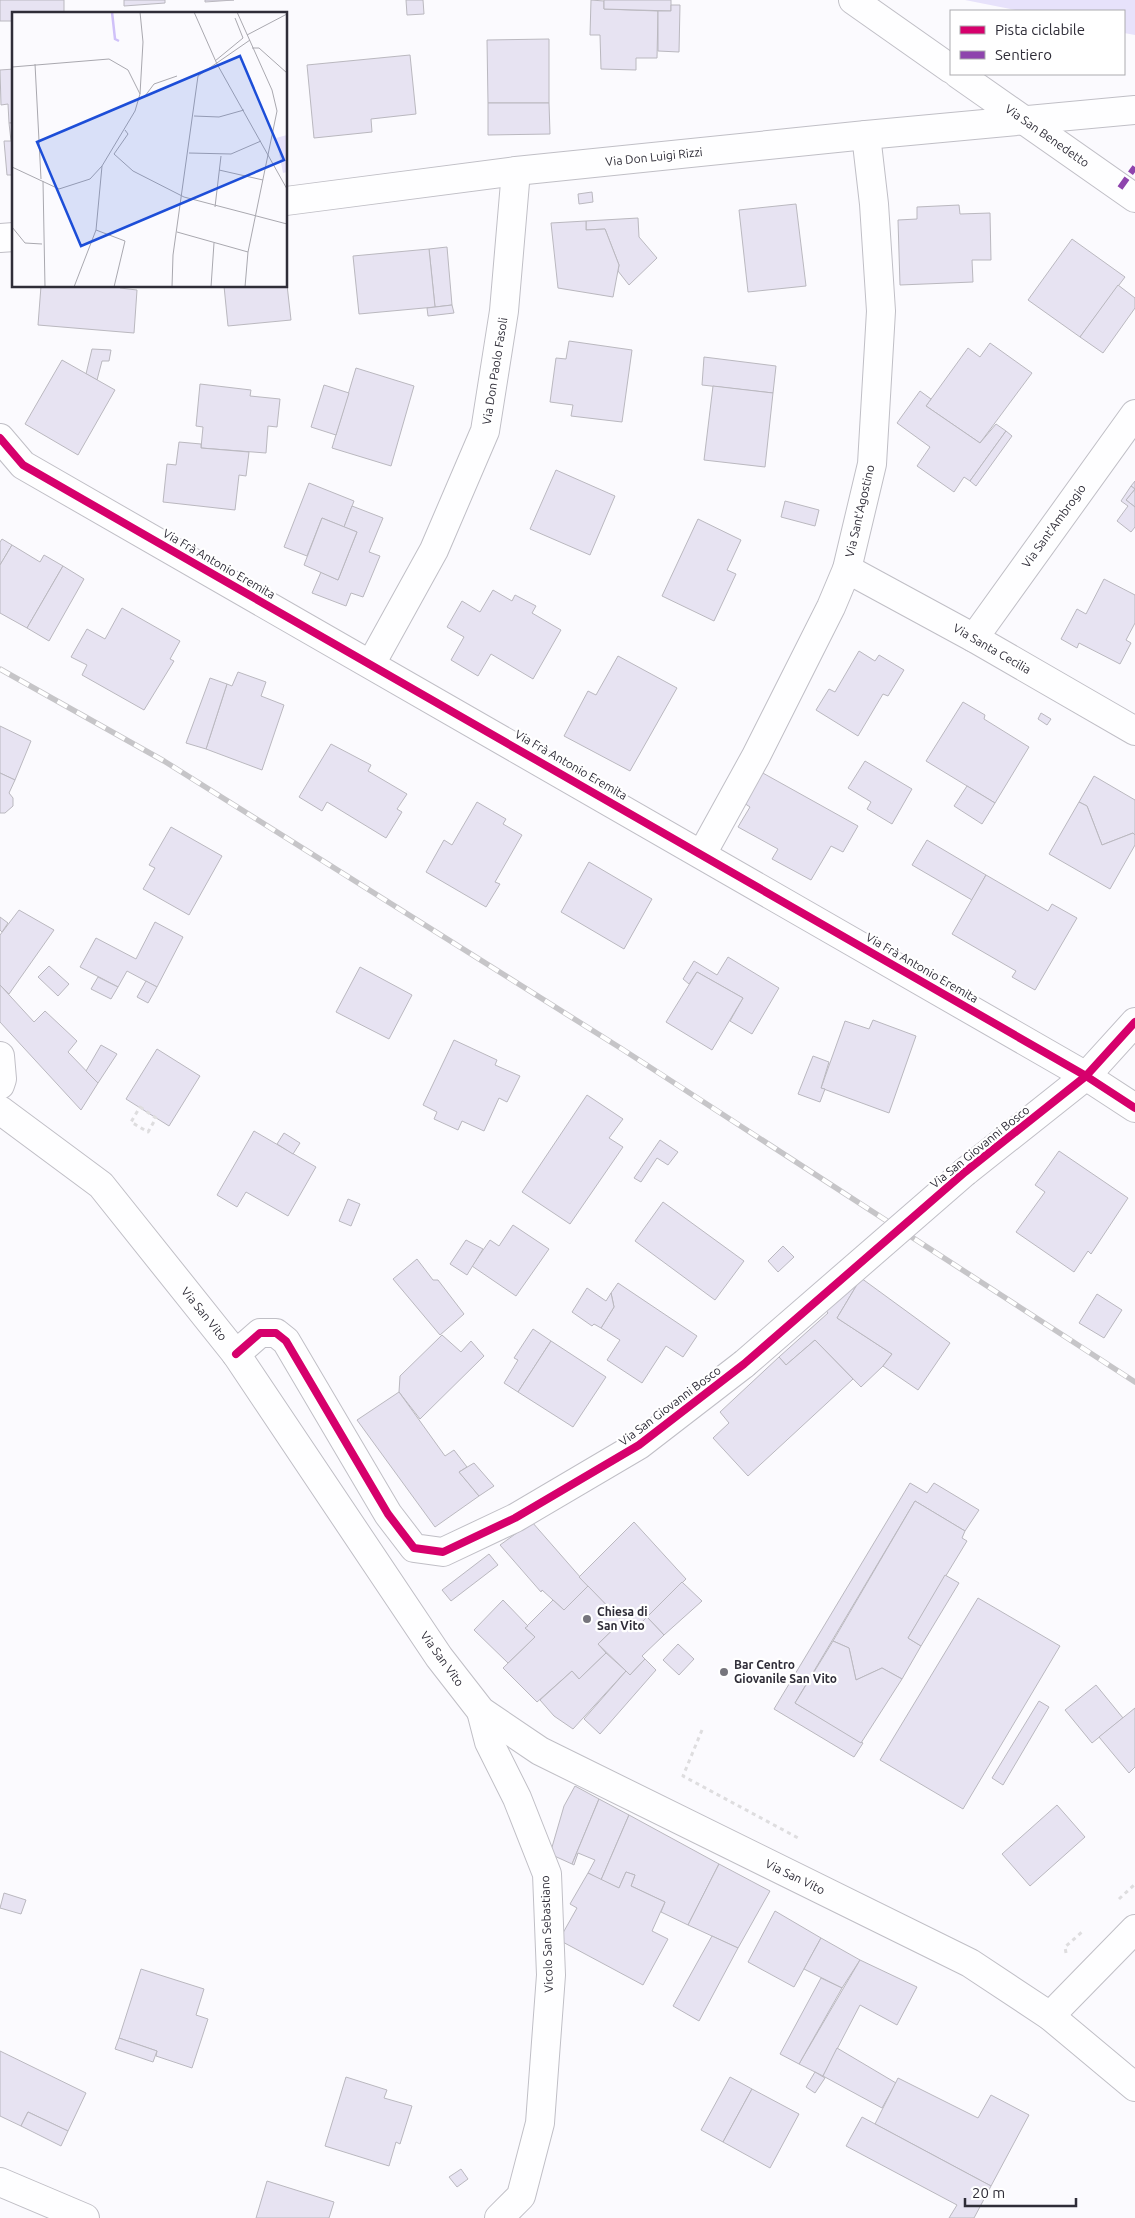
<svg xmlns="http://www.w3.org/2000/svg" width="1135" height="2218" font-family="Ubuntu,sans-serif">
  <style>
    .green { fill: #e7e2fb }
    .building { fill: #e7e3f2; stroke: #bab8bf }
    .lines { fill: none; stroke-linecap: round; stroke-linejoin: round }
    .minor-casing { stroke: #c0bfc6; stroke-width: 30 }
    .tertiary-casing { stroke: #c0bfc6; stroke-width: 30 }
    .secondary-casing { stroke: #c0bfc6; stroke-width: 30 }
    .path { stroke: #dedddf; stroke-width: 3; stroke-dasharray: 4 4; stroke-linecap: butt }
    .minor { stroke: #fefeff; stroke-width: 28 }
    .tertiary { stroke: #fefeff; stroke-width: 28 }
    .secondary { stroke: #fefeff; stroke-width: 28 }
    .rail-casing { stroke: #c6c5c8; stroke-width: 5.5 }
    .rail { stroke: #fff; stroke-width: 4; stroke-dasharray: 11; stroke-linecap: butt }
    .minor-bridge-casing { stroke: #c0bfc6; stroke-width: 30; stroke-linecap: butt }
    .minor-bridge { stroke: #fefeff; stroke-width: 28 }
    .quiet { stroke: #8e44ad; stroke-width: 6; stroke-dasharray: 12 6; stroke-linecap: butt }
    .cycleway-casing { stroke: #fff; stroke-width: 11 }
    .cycleway { stroke: #d6006c; stroke-width: 8 }
    .poi-dot { fill: #76757d; stroke: #fff; stroke-width: 2 }
    .labels { text-anchor: middle; stroke-width: 4.5; stroke-linejoin: round; paint-order: stroke }
    .street-label { font-size: 12px; fill: #2f2d38; stroke: #fff }
    .poi-label { font-size: 12px; font-weight: bold; fill: #2f2d38; stroke: #fff; text-anchor: start }
    .inset-river { fill: none; stroke: #d0c1f9; stroke-width: 2.5 }
    .inset-road { fill: none; stroke: #a9a8af; stroke-width: 1 }
    .view { fill: #1d4ed8; fill-opacity: 0.15; stroke: #1d4ed8; stroke-width: 2.5 }
    .inset-edge { fill: none; stroke: #2f2d38; stroke-width: 2.5 }
  </style>
  <rect width="100%" height="100%" fill="#fbfafe"/>
  <polygon class="green" points="965,0 1135,0 1135,35 1124,33 1124,11 1020,11"/>
  <g class="building">
    <polygon points="0,0 64,0 64,14 14,14 14,21 0,21"/>
    <polygon points="124,0 165,0 165,3 124,6"/>
    <polygon points="205,0 234,0 205,2"/>
    <polygon points="406,0 423,0 424,14 407,15"/>
    <polygon points="591,0 604,1 604,9 658,11 657,58 636,58 636,70 601,69 600,35 590,35"/>
    <polygon points="671,0 671,11 604,9 604,0"/>
    <polygon points="671,5 680,5 679,52 658,51 658,11 671,11"/>
    <polygon points="549,39 549,103 488,103 487,40"/>
    <polygon points="410,55 416,114 371,119 372,132 314,138 307,65"/>
    <polygon points="14,69 14,123 9,123 8,104 1,105 0,70"/>
    <polygon points="488,103 549,103 550,134 488,135"/>
    <polygon points="9,123 14,123 14,175 7,175 4,141 11,141"/>
    <polygon points="592,192 593,202 579,204 578,194"/>
    <polygon points="796,204 806,286 748,292 739,210"/>
    <polygon points="959,205 960,214 990,213 991,260 972,260 973,282 900,285 898,220 917,219 917,207"/>
    <polygon points="638,218 639,237 657,258 629,285 618,271 619,265 605,229 586,230 586,221"/>
    <polygon points="586,221 586,230 605,229 619,265 613,297 558,288 551,223"/>
    <polygon points="1072,239 1125,277 1080,337 1028,300"/>
    <polygon points="447,247 452,305 435,307 429,249"/>
    <polygon points="429,249 435,307 359,314 353,256"/>
    <polygon points="286,276 291,320 228,326 224,286 286,286"/>
    <polygon points="1118,285 1135,298 1135,308 1103,353 1080,337"/>
    <polygon points="41,286 120,286 120,288 137,290 134,333 38,325"/>
    <polygon points="452,305 454,313 428,316 427,308"/>
    <polygon points="569,341 632,350 622,422 571,416 573,405 550,402 556,358 566,359"/>
    <polygon points="990,343 1032,373 980,443 926,406 968,348 980,357"/>
    <polygon points="92,349 111,350 109,361 102,361 97,380 86,374"/>
    <polygon points="704,357 776,366 773,393 702,385"/>
    <polygon points="62,360 115,390 78,455 25,424"/>
    <polygon points="356,368 414,386 391,466 332,448"/>
    <polygon points="200,384 251,390 250,396 280,399 277,427 268,426 266,453 201,448 203,427 196,426"/>
    <polygon points="324,385 349,393 336,435 311,427"/>
    <polygon points="713,386 773,393 765,467 704,460"/>
    <polygon points="920,391 931,399 926,406 980,443 996,424 1006,431 970,481 964,477 954,492 917,466 930,447 897,423"/>
    <polygon points="1006,431 1012,436 976,486 970,481"/>
    <polygon points="179,442 201,444 201,448 249,452 246,476 239,475 235,510 163,502 167,464 176,465"/>
    <polygon points="556,470 615,496 590,555 530,529"/>
    <polygon points="1135,481 1135,507 1126,500 1135,489 1131,486"/>
    <polygon points="309,483 354,501 344,527 322,518 307,556 284,547"/>
    <polygon points="1131,486 1135,489 1126,500 1135,507 1135,527 1131,532 1117,521 1128,506 1121,501"/>
    <polygon points="785,501 819,510 815,526 781,517"/>
    <polygon points="352,506 383,518 369,552 380,556 363,597 351,593 346,606 312,593 321,572 338,580 357,532 344,527"/>
    <polygon points="322,518 357,532 338,580 304,565"/>
    <polygon points="698,519 741,540 727,570 736,574 714,621 662,596"/>
    <polygon points="2,539 12,545 0,565 0,542"/>
    <polygon points="12,545 40,562 44,555 63,566 27,628 0,613 0,565"/>
    <polygon points="63,566 84,579 49,641 27,628"/>
    <polygon points="1104,579 1135,595 1135,623 1126,640 1131,643 1120,664 1079,643 1077,648 1061,639 1077,609 1086,614"/>
    <polygon points="493,590 512,601 515,595 536,606 532,613 561,630 533,679 491,654 478,676 451,660 464,637 447,627 462,601 480,612"/>
    <polygon points="122,608 180,641 170,659 174,661 144,710 82,675 87,665 71,657 87,629 105,639"/>
    <polygon points="859,651 875,661 879,655 904,670 888,696 883,694 858,736 816,710 829,689 835,692"/>
    <polygon points="618,656 677,688 630,771 564,736 588,691 596,695"/>
    <polygon points="238,672 266,682 261,696 284,705 262,770 206,749 227,684 232,686"/>
    <polygon points="210,678 227,684 206,749 186,743"/>
    <polygon points="963,702 985,715 984,719 1029,747 995,803 926,761"/>
    <polygon points="1041,713 1051,719 1047,725 1038,719"/>
    <polygon points="0,726 31,741 15,780 0,773"/>
    <polygon points="331,744 371,765 368,771 407,794 397,809 402,812 386,838 327,802 322,811 299,797"/>
    <polygon points="865,761 912,789 892,824 867,809 871,802 848,788"/>
    <polygon points="761,772 858,826 843,852 831,846 811,880 772,859 778,849 738,827 750,807 744,803"/>
    <polygon points="0,773 15,780 9,793 13,798 13,806 5,813 0,813"/>
    <polygon points="1094,776 1135,800 1135,835 1133,833 1102,845 1087,806 1079,802"/>
    <polygon points="967,786 995,803 982,824 954,806"/>
    <polygon points="477,802 506,819 503,824 522,835 495,882 500,884 486,907 426,872 444,840 452,845"/>
    <polygon points="1079,802 1087,806 1102,845 1133,833 1135,835 1135,845 1110,889 1049,854"/>
    <polygon points="171,827 222,856 189,915 143,889 155,868 149,865"/>
    <polygon points="927,840 986,875 972,900 912,865"/>
    <polygon points="589,862 652,899 624,949 561,912"/>
    <polygon points="986,875 1048,911 1052,904 1077,918 1035,990 1012,977 1016,971 952,934"/>
    <polygon points="19,910 54,930 9,994 0,985 0,935"/>
    <polygon points="0,917 8,923 2,932 0,930"/>
    <polygon points="155,922 183,937 157,987 127,971 118,987 80,967 96,938 136,959"/>
    <polygon points="728,957 779,988 752,1034 730,1021 743,998 697,972 689,984 683,979 694,961 717,975"/>
    <polygon points="49,966 69,984 58,996 38,977"/>
    <polygon points="360,967 412,995 389,1039 336,1012"/>
    <polygon points="697,972 743,998 712,1050 666,1022"/>
    <polygon points="98,977 118,987 111,999 91,989"/>
    <polygon points="146,981 157,987 148,1003 137,997"/>
    <polygon points="0,985 34,1022 45,1011 77,1041 68,1052 98,1083 81,1110 0,1022"/>
    <polygon points="873,1020 916,1036 889,1113 821,1088 845,1021 869,1029"/>
    <polygon points="454,1040 497,1060 495,1065 520,1076 507,1102 499,1098 484,1131 462,1121 458,1130 434,1119 437,1112 423,1105"/>
    <polygon points="101,1045 117,1054 98,1083 86,1071"/>
    <polygon points="157,1049 200,1076 169,1126 126,1099"/>
    <polygon points="813,1056 829,1062 821,1088 825,1089 820,1102 798,1094"/>
    <polygon points="587,1095 623,1119 609,1138 623,1147 570,1224 522,1192"/>
    <polygon points="254,1131 316,1167 288,1216 246,1192 237,1207 217,1195"/>
    <polygon points="284,1133 300,1143 293,1154 277,1144"/>
    <polygon points="660,1140 678,1152 668,1165 657,1158 641,1182 634,1178"/>
    <polygon points="1059,1151 1128,1198 1091,1254 1088,1251 1074,1272 1016,1232 1045,1192 1035,1185"/>
    <polygon points="348,1199 360,1204 351,1226 339,1221"/>
    <polygon points="663,1202 744,1261 715,1300 635,1241"/>
    <polygon points="513,1225 549,1249 516,1296 472,1266 490,1240 499,1246"/>
    <polygon points="466,1240 483,1249 467,1275 450,1264"/>
    <polygon points="783,1246 794,1257 778,1272 768,1261"/>
    <polygon points="417,1259 433,1280 438,1280 464,1314 440,1335 393,1279"/>
    <polygon points="861,1278 837,1318 892,1354 883,1366 861,1387 815,1340 786,1365 779,1357 828,1313 821,1304"/>
    <polygon points="861,1278 950,1343 918,1390 883,1366 892,1354 837,1318"/>
    <polygon points="618,1283 697,1336 683,1357 666,1346 642,1383 607,1360 620,1340 601,1328 614,1307 611,1293"/>
    <polygon points="587,1288 606,1301 611,1293 614,1307 601,1328 594,1324 592,1326 572,1312"/>
    <polygon points="1097,1294 1122,1310 1104,1338 1079,1323"/>
    <polygon points="533,1329 551,1341 518,1392 504,1383 518,1360 514,1358"/>
    <polygon points="442,1335 461,1352 471,1341 484,1356 420,1419 399,1392 400,1376"/>
    <polygon points="815,1340 853,1379 748,1476 713,1438 729,1423 720,1412 779,1357 786,1365"/>
    <polygon points="551,1341 606,1377 573,1427 518,1392"/>
    <polygon points="399,1392 445,1456 454,1450 467,1467 459,1472 479,1496 435,1527 357,1420"/>
    <polygon points="474,1463 494,1486 479,1496 459,1472"/>
    <polygon points="910,1483 927,1493 934,1483 979,1510 965,1531 915,1501 795,1703 863,1743 854,1757 774,1709"/>
    <polygon points="915,1501 965,1531 962,1538 967,1541 908,1638 921,1646 902,1679 882,1668 856,1680 849,1648 833,1641"/>
    <polygon points="532,1522 588,1586 564,1610 542,1590 541,1592 500,1545"/>
    <polygon points="634,1522 686,1579 632,1632 579,1577"/>
    <polygon points="489,1554 498,1565 451,1601 442,1590"/>
    <polygon points="945,1575 959,1583 921,1646 908,1638"/>
    <polygon points="682,1582 702,1601 664,1635 647,1617"/>
    <polygon points="588,1586 622,1621 598,1644 606,1653 579,1679 572,1671 537,1702 503,1668 535,1637 525,1628 553,1600 564,1610"/>
    <polygon points="978,1598 1060,1646 963,1809 880,1760"/>
    <polygon points="503,1600 528,1626 525,1628 535,1637 508,1663 474,1630"/>
    <polygon points="647,1617 664,1635 642,1656 645,1659 630,1675 598,1644 622,1621 632,1632"/>
    <polygon points="833,1641 849,1648 856,1680 882,1668 902,1679 861,1743 795,1703"/>
    <polygon points="678,1644 694,1659 679,1675 663,1660"/>
    <polygon points="606,1653 626,1671 573,1729 554,1716 540,1700 572,1671 579,1679"/>
    <polygon points="645,1659 656,1670 600,1734 584,1719 626,1671 630,1675"/>
    <polygon points="1096,1685 1123,1718 1092,1743 1065,1710"/>
    <polygon points="1039,1701 1049,1707 1003,1785 992,1778"/>
    <polygon points="1135,1708 1135,1767 1129,1773 1099,1737"/>
    <polygon points="575,1786 599,1799 572,1864 550,1854 564,1806"/>
    <polygon points="599,1799 629,1815 601,1880 588,1873 595,1860 578,1853 574,1865 572,1864"/>
    <polygon points="1057,1805 1085,1837 1030,1886 1002,1854"/>
    <polygon points="629,1815 719,1864 688,1925 661,1912 665,1902 631,1886 635,1875 626,1872 619,1888 601,1880"/>
    <polygon points="719,1864 770,1891 738,1948 688,1925"/>
    <polygon points="626,1872 635,1875 631,1886 665,1902 652,1931 668,1939 643,1985 559,1940 577,1908 570,1904 588,1873 619,1888"/>
    <polygon points="4,1893 26,1900 21,1914 0,1908"/>
    <polygon points="775,1911 821,1938 794,1987 748,1962"/>
    <polygon points="712,1936 738,1948 699,2021 673,2006"/>
    <polygon points="821,1938 860,1960 842,1988 804,1969"/>
    <polygon points="860,1960 917,1987 897,2025 860,2005 823,2076 799,2064"/>
    <polygon points="141,1969 204,1989 196,2015 208,2019 192,2068 156,2056 157,2051 119,2038"/>
    <polygon points="821,1978 842,1988 799,2064 780,2054"/>
    <polygon points="119,2038 157,2051 153,2062 115,2049"/>
    <polygon points="837,2048 896,2083 882,2108 823,2076"/>
    <polygon points="0,2051 86,2093 68,2131 28,2112 21,2126 0,2116"/>
    <polygon points="815,2072 825,2078 815,2093 806,2087"/>
    <polygon points="346,2077 387,2090 384,2098 412,2106 400,2144 396,2142 389,2166 325,2146"/>
    <polygon points="730,2077 752,2089 723,2142 701,2130"/>
    <polygon points="898,2078 978,2118 991,2095 1029,2115 991,2186 875,2124"/>
    <polygon points="752,2089 799,2114 770,2168 723,2142"/>
    <polygon points="28,2112 68,2131 61,2146 21,2126"/>
    <polygon points="862,2117 991,2186 974,2218 949,2218 957,2205 846,2146"/>
    <polygon points="461,2169 468,2179 457,2187 449,2177"/>
    <polygon points="267,2181 334,2202 329,2218 256,2218"/>
  </g>
  <g class="lines">
    <g class="minor-casing">
      <g id="minor">
        <polyline points="286,201 516,171 866,135 1135,110"/>
        <polyline points="0,238 14,237"/>
        <polyline points="0,438 23,465 1086,1076 1135,1108"/>
        <polyline points="847,569 974,638 1135,731"/>
        <polyline points="974,638 1135,414"/>
        <polyline points="371,664 434,550 485,431 504,311 516,171"/>
        <polyline points="702,854 756,756 831,607 847,569 872,464 881,311 874,204 866,135"/>
        <polyline points="0,1056 2,1079 0,1085"/>
        <polyline points="965,1172 1086,1076 1135,1022"/>
        <polyline points="236,1354 260,1333 276,1333 286,1341 388,1514 414,1548 443,1552 515,1518 639,1445 744,1364"/>
        <polyline points="481,1711 489,1742 517,1798 547,1874 551,1975 540,2123 521,2196 499,2218"/>
        <polyline points="1050,2016 1135,1929"/>
        <polyline points="0,2182 85,2218"/>
      </g>
    </g>
    <g class="tertiary-casing">
      <g id="tertiary">
        <polyline points="853,0 951,69"/>
        <polyline points="958,74 1135,198"/>
      </g>
    </g>
    <g class="secondary-casing">
      <polyline id="secondary" points="0,1110 101,1185 236,1354 439,1657 481,1711 540,1751 970,1963 1050,2016 1135,2087"/>
    </g>
    <g class="path">
      <polygon points="140,1107 156,1118 148,1132 131,1122"/>
      <polyline points="702,1730 683,1776 800,1839"/>
      <polyline points="1119,1899 1135,1884"/>
      <polyline points="1066,1953 1065,1947 1082,1932"/>
    </g>
    <use href="#minor" class="minor"/>
    <use href="#tertiary" class="tertiary"/>
    <use href="#secondary" class="secondary"/>
    <g class="rail-casing">
      <polyline id="rail" points="0,669 164,761 622,1049 1135,1382"/>
    </g>
    <use href="#rail" class="rail"/>
    <g class="minor-bridge-casing">
      <polyline id="minor-bridge" points="744,1364 965,1172"/>
    </g>
    <use href="#minor-bridge" class="minor-bridge"/>
    <polyline class="quiet" points="1120,188 1135,167"/>
    <g class="cycleway-casing">
      <g id="cycleway">
        <polyline points="0,438 23,465 1086,1076 1135,1108"/>
        <polyline points="236,1354 260,1333 276,1333 286,1341 388,1514 414,1548 443,1552 515,1518 639,1445 744,1364 965,1172 1086,1076 1135,1022"/>
      </g>
    </g>
    <use href="#cycleway" class="cycleway"/>
  </g>
  <g class="poi-dot">
    <circle cx="587" cy="1619" r="5"/>
    <circle cx="724" cy="1672" r="5"/>
  </g>
  <g class="labels">
    <g class="street-label">
      <text transform="translate(1047 136) rotate(35)" y="4">Via San Benedetto</text>
      <text transform="translate(654 157) rotate(-6)" y="4">Via Don Luigi Rizzi</text>
      <text transform="translate(495 371) rotate(-81)" y="4">Via Don Paolo Fasoli</text>
      <text transform="translate(860 511) rotate(-77)" y="4">Via Sant'Agostino</text>
      <text transform="translate(1054 526) rotate(-54)" y="4">Via Sant'Ambrogio</text>
      <text transform="translate(219 564) rotate(30)" y="4">Via Frà Antonio Eremita</text>
      <text transform="translate(992 649) rotate(30)" y="4">Via Santa Cecilia</text>
      <text transform="translate(571 765) rotate(30)" y="4">Via Frà Antonio Eremita</text>
      <text transform="translate(922 968) rotate(30)" y="4">Via Frà Antonio Eremita</text>
      <text transform="translate(980 1147) rotate(-39)" y="4">Via San Giovanni Bosco</text>
      <text transform="translate(204 1314) rotate(51)" y="4">Via San Vito</text>
      <text transform="translate(670 1406) rotate(-37)" y="4">Via San Giovanni Bosco</text>
      <text transform="translate(442 1659) rotate(54)" y="4">Via San Vito</text>
      <text transform="translate(795 1877) rotate(26)" y="4">Via San Vito</text>
      <text transform="translate(547 1934) rotate(-92)" y="4">Vicolo San Sebastiano</text>
    </g>
    <g class="poi-label">
      <text x="597" y="1616">Chiesa di<tspan x="597" dy="14">San Vito</tspan></text>
      <text x="734" y="1669">Bar Centro<tspan x="734" dy="14">Giovanile San Vito</tspan></text>
    </g>
  </g>
  <g transform="translate(12 12)">
    <rect width="275" height="275" fill="#fbfafe"/>
    <path d="M 275,123 L 275,160 L 271,161 L 264,126 Z" fill="#e7e2fb"/>
    <path class="inset-river" d="M 100,0 L 103,27 L 107,29"/>
    <path class="inset-road" d="M 182,0 L 205,52 L 275,177M 225,0 L 260,78 L 265,99 L 236,240 L 233,275M 235,23 L 275,2M 240,36 L 247,36 L 275,61M 203,49 L 231,26 L 223,6M 23,52 L 29,167M 0,55 L 97,47 L 116,58 L 128,82M 127,86 L 133,84 L 142,72 L 165,64M 182,104 L 207,105 L 232,98M 113,118 L 116,122 L 102,142 L 121,159 L 172,185 L 275,212M 177,141 L 219,142 L 249,129M 0,155 L 47,177 L 78,167 L 90,154M 207,158 L 251,168M 31,169 L 33,275M 203,195 L 209,144M 0,215 L 13,231 L 30,232M 84,218 L 113,229 L 102,275M 165,220 L 236,240M 62,275 L 84,218 L 90,154 L 123,99 L 128,82 L 131,30 L 128,0M 160,275 L 161,243 L 186,64 L 238,28M 199,275 L 202,231"/>
    <path class="view" d="M 228,44 L 272,148 L 69,234 L 25,130 Z"/>
    <rect width="275" height="275" class="inset-edge"/>
  </g>
  <rect x="950" y="10" width="175" height="65" fill="#ffffff" stroke="#acabaf"/>
  <rect x="960" y="26" width="25" height="8" fill="#d6006c" stroke="#acabaf"/>
  <text x="995" y="35" font-size="15" fill="#2f2d38">Pista ciclabile</text>
  <rect x="960" y="51" width="25" height="8" fill="#8e44ad" stroke="#acabaf"/>
  <text x="995" y="60" font-size="15" fill="#2f2d38">Sentiero</text>
  <path d="M965 2198v8h111v-8" fill="none" stroke="#2f2d38" stroke-width="2.5"/>
  <text x="972" y="2198" font-size="15" fill="#2f2d38" stroke="#ffffff" stroke-width="4" paint-order="stroke">20 m</text>
</svg>
